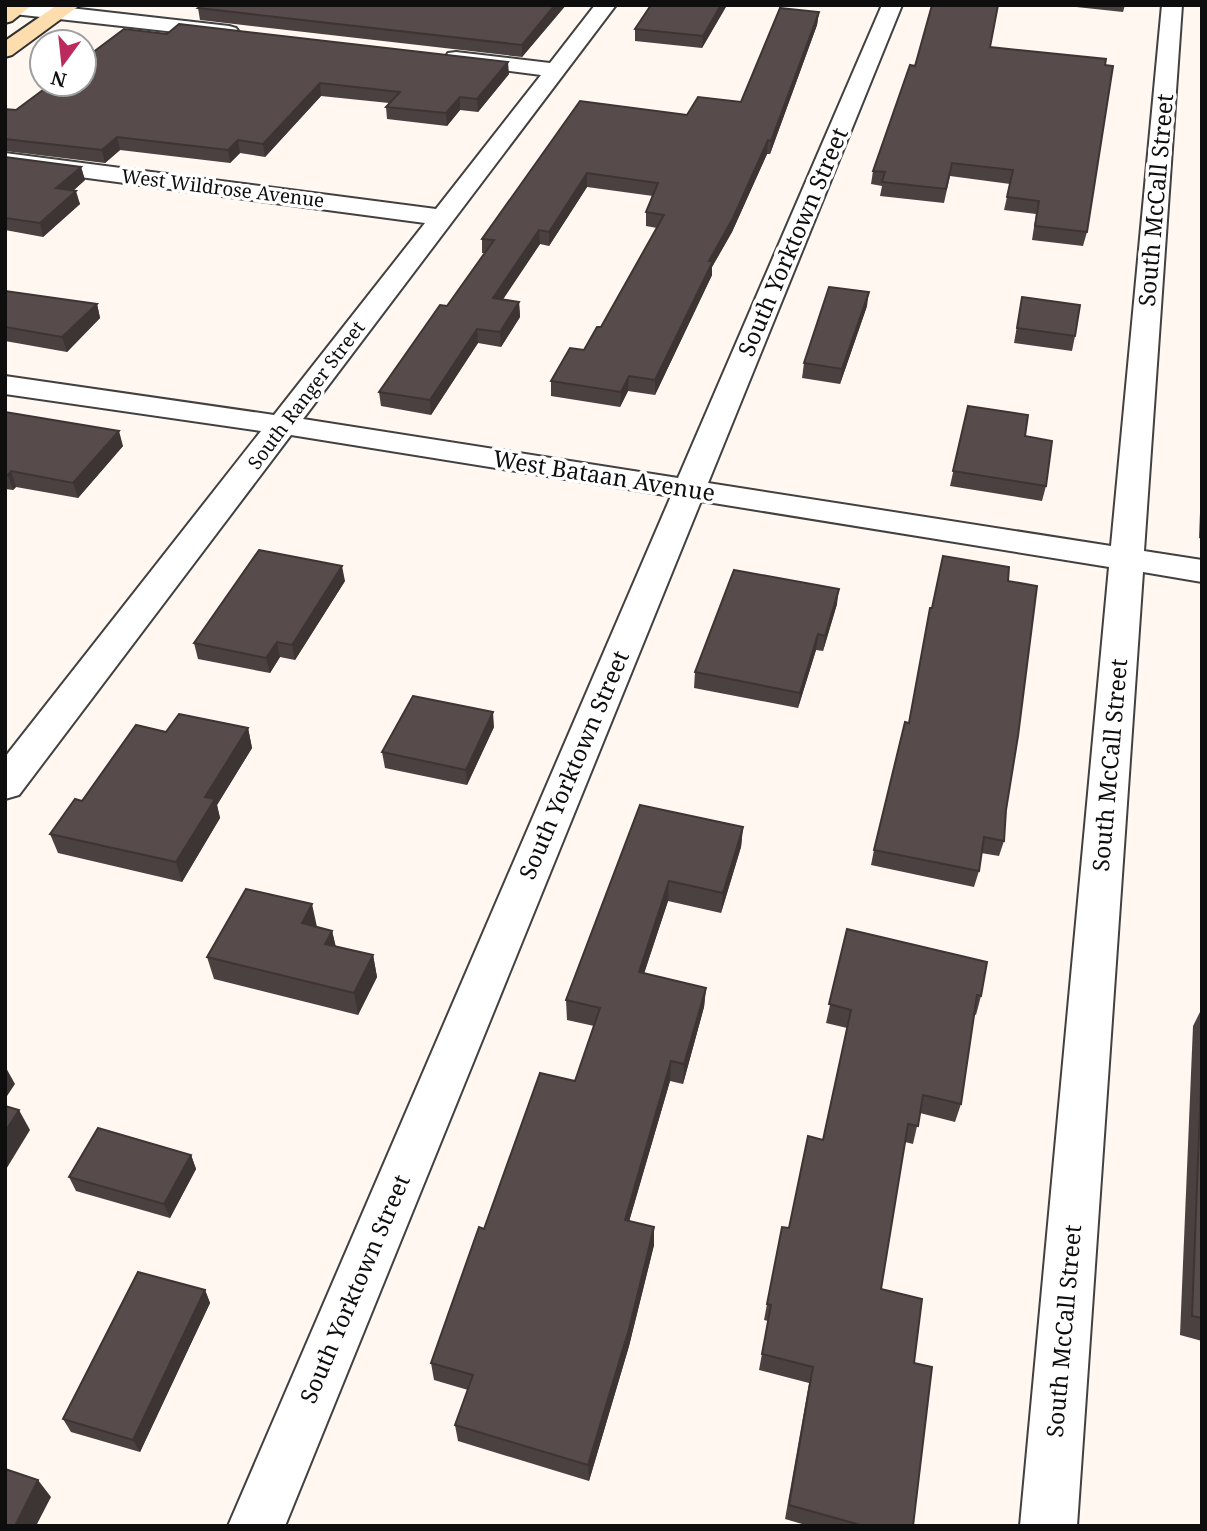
<svg xmlns="http://www.w3.org/2000/svg" width="1207" height="1531" font-family="'Noto Serif',serif">
  <style>
    .lines { fill: none; stroke-linecap: round; stroke-linejoin: round }
    .minor-casing { stroke: #414141; stroke-width: 4 }
    .secondary-casing { stroke: #303030; stroke-width: 4 }
    .minor { fill: #fff; fill-rule: evenodd }
    .secondary { fill: #fddcad; fill-rule: evenodd }
    .wall { fill: #4b4140 }
    .shaded-wall { fill: #3d3534 }
    .building { fill: #574c4b; stroke: #3d3534; stroke-width: 2 }
    .labels { text-anchor: middle; stroke-width: 7; stroke-linejoin: round; paint-order: stroke }
    .far-street-label { font-size: 19px; fill: #0e0e0e; stroke: #fff }
    .street-label { font-size: 23px; fill: #0e0e0e; stroke: #fff }
  </style>
  <rect width="100%" height="100%" fill="#fff7f0"/>
  <g class="lines">
    <g class="minor-casing">
      <g id="minor">
        <polygon points="5,5 44,5 229,26 236,28 239,32 236,36 229,38 5,13"/>
        <polygon points="595,5 616,5 303,419 678,478 882,5 902,5 708,483 1111,546 1162,5 1182,5 1144,551 1202,560 1202,582 1143,572 1077,1526 1020,1526 1109,567 701,501 285,1526 228,1526 671,496 291,435 19,795 5,799 5,757 261,431 5,394 5,376 274,415 425,223 5,167 5,153 436,209 541,75 456,64 448,63 445,58 448,53 456,52 550,63"/>
      </g>
    </g>
    <g class="secondary-casing">
      <g id="secondary">
        <polygon points="8,5 32,5 12,21 5,23 5,8"/>
        <polygon points="57,5 80,5 12,55 5,57 5,41"/>
      </g>
    </g>
    <use href="#minor" class="minor"/>
    <use href="#secondary" class="secondary"/>
  </g>
  <g class="wall">
    <polygon points="202,5 566,5 522,57 200,20 198,8"/>
    <polygon points="727,5 702,48 635,41 635,29"/>
    <polygon points="1068,5 1125,5 1123,12 1067,6"/>
    <polygon points="819,12 817,25 770,154 767,154 732,232 712,267 712,275 655,395 628,391 620,407 551,396 551,381 584,350 601,327 657,228 646,226 646,212 653,196 587,187 549,246 540,244 502,300 519,302 520,317 501,347 478,343 431,415 381,406 379,392 447,306 485,253 482,253 482,239 580,101 687,115 741,102"/>
    <polygon points="990,47 1087,232 1083,246 1032,240 1036,214 1004,210 1010,184 950,176 944,203 880,196 882,186 871,184 873,171 915,66"/>
    <polygon points="509,74 478,112 460,110 447,126 387,119 386,107 389,103 321,96 265,157 240,153 230,163 120,150 105,163 5,151 5,109 16,110 51,84"/>
    <polygon points="5,157 81,167 85,180 73,191 80,204 43,237 5,230"/>
    <polygon points="5,291 97,304 100,318 67,352 5,341"/>
    <polygon points="1022,297 1075,336 1072,351 1014,343"/>
    <polygon points="867,306 840,384 802,378 804,363"/>
    <polygon points="968,406 1025,436 1046,486 1042,501 950,486"/>
    <polygon points="5,412 123,446 78,498 16,487 13,490 5,489"/>
    <polygon points="1202,461 1202,539 1199,538"/>
    <polygon points="345,581 295,660 280,657 270,673 198,659 194,643"/>
    <polygon points="1008,581 1006,810 1004,841 999,856 981,853 979,871 974,887 871,865 874,850 909,722 932,608"/>
    <polygon points="837,604 823,651 816,650 798,708 694,688 695,672"/>
    <polygon points="494,727 467,785 385,768 382,752"/>
    <polygon points="248,728 252,748 217,805 220,818 182,882 58,853 50,834 82,801 166,732"/>
    <polygon points="640,805 743,827 741,847 721,913 668,901 644,973 706,988 704,1007 683,1084 670,1081 629,1221 654,1227 654,1245 629,1346 589,1481 458,1441 455,1425 468,1390 434,1380 431,1363 484,1229 575,1081 594,1026 567,1020 566,1000"/>
    <polygon points="317,927 332,931 336,947 373,955 377,977 358,1015 214,979 207,957"/>
    <polygon points="847,929 981,996 976,1015 974,1014 961,1104 955,1122 920,1113 913,1144 905,1142 881,1289 914,1363 913,1526 809,1526 785,1519 809,1383 759,1370 768,1321 764,1320 767,1304 789,1228 823,1140 847,1028 826,1023"/>
    <polygon points="1202,1008 1202,1341 1180,1335 1193,1026"/>
    <polygon points="191,1155 196,1169 170,1218 76,1191 69,1177"/>
    <polygon points="205,1290 210,1303 140,1452 71,1432 63,1419"/>
  </g>
  <g class="shaded-wall">
    <polygon points="555,5 566,5 522,57 522,45"/>
    <polygon points="721,5 727,5 702,48 703,36"/>
    <polygon points="819,12 817,25 770,154 771,141"/>
    <polygon points="508,62 509,74 478,112 477,99"/>
    <polygon points="320,83 321,96 265,157 263,144"/>
    <polygon points="460,97 460,110 447,126 446,113"/>
    <polygon points="117,137 120,150 105,163 102,150"/>
    <polygon points="238,140 240,153 230,163 228,150"/>
    <polygon points="768,140 767,154 732,232 712,267 712,275 655,395 655,380 709,261"/>
    <polygon points="81,167 85,180 60,202 56,188"/>
    <polygon points="587,173 587,187 549,246 549,232"/>
    <polygon points="76,191 80,204 43,237 40,223"/>
    <polygon points="539,230 540,244 494,313 493,298"/>
    <polygon points="869,292 867,306 840,384 842,369"/>
    <polygon points="519,302 520,317 501,347 500,332"/>
    <polygon points="97,304 100,318 67,352 62,337"/>
    <polygon points="477,329 478,343 431,415 430,400"/>
    <polygon points="629,376 628,391 620,407 621,392"/>
    <polygon points="119,431 123,446 78,498 73,483"/>
    <polygon points="11,471 16,487 13,490 8,475"/>
    <polygon points="342,566 345,581 295,660 292,645"/>
    <polygon points="839,589 837,604 823,651 825,636"/>
    <polygon points="818,634 816,650 798,708 800,693"/>
    <polygon points="277,642 280,657 270,673 266,658"/>
    <polygon points="493,712 494,727 467,785 466,770"/>
    <polygon points="248,728 252,748 217,805 220,818 182,882 176,862 205,797"/>
    <polygon points="743,827 741,847 721,913 723,893"/>
    <polygon points="669,881 668,901 638,992 639,972"/>
    <polygon points="312,904 317,927 302,923"/>
    <polygon points="332,931 337,953 325,944"/>
    <polygon points="373,955 377,977 358,1015 354,993"/>
    <polygon points="706,988 704,1007 683,1084 684,1064"/>
    <polygon points="671,1061 670,1081 624,1239 625,1220"/>
    <polygon points="5,1066 15,1084 5,1099"/>
    <polygon points="19,1110 30,1130 5,1171 5,1132"/>
    <polygon points="191,1155 196,1169 170,1218 164,1204"/>
    <polygon points="654,1227 654,1245 629,1346 589,1481 588,1465"/>
    <polygon points="205,1290 210,1303 140,1452 133,1440"/>
    <polygon points="38,1480 51,1497 36,1526 15,1526"/>
  </g>
  <g class="building">
    <polygon points="202,5 555,5 522,45 198,8"/>
    <polygon points="651,5 721,5 703,36 635,29"/>
    <polygon points="932,5 998,5 990,47 1106,59 1105,65 1113,66 1087,232 1035,226 1039,201 1007,197 1013,170 952,163 946,189 882,182 885,172 873,171 910,65 915,66"/>
    <polygon points="780,8 819,12 771,141 768,140 733,218 709,261 713,261 655,380 629,376 621,392 551,381 570,348 584,350 597,327 601,327 664,215 646,212 658,183 587,173 549,232 539,230 493,298 519,302 500,332 477,329 430,400 379,392 440,305 447,306 494,240 482,239 580,101 687,115 698,97 741,102"/>
    <polygon points="179,24 508,62 477,99 460,97 446,113 386,107 400,92 320,83 263,144 238,140 228,150 117,137 102,150 5,139 5,109 16,110 51,84 84,84 84,59 124,29 167,34"/>
    <polygon points="5,157 81,167 56,188 76,191 40,223 5,218"/>
    <polygon points="829,287 869,292 842,369 804,363"/>
    <polygon points="5,291 97,304 62,337 5,327"/>
    <polygon points="1022,297 1080,305 1075,336 1017,328"/>
    <polygon points="968,406 1028,415 1025,436 1052,441 1046,486 953,471"/>
    <polygon points="5,412 119,431 73,483 11,471 8,475 5,475"/>
    <polygon points="259,550 342,566 292,645 277,642 266,658 194,643"/>
    <polygon points="943,556 1009,567 1008,581 1037,586 1018,736 1006,810 1004,841 984,837 979,871 874,850 905,722 909,723 930,608 932,608"/>
    <polygon points="734,570 839,589 825,636 818,634 800,693 695,672"/>
    <polygon points="413,696 493,712 466,770 382,752"/>
    <polygon points="179,714 248,728 205,797 215,799 176,862 50,834 75,799 82,801 136,725 166,732"/>
    <polygon points="640,805 743,827 723,893 669,881 639,972 706,988 684,1064 671,1061 625,1220 654,1227 629,1329 588,1465 455,1425 473,1375 431,1363 479,1227 484,1229 540,1073 575,1081 600,1008 566,1000"/>
    <polygon points="246,889 312,904 302,923 332,931 325,944 373,955 354,993 207,957"/>
    <polygon points="847,929 987,962 981,996 977,995 961,1104 923,1095 918,1126 908,1124 881,1289 922,1299 914,1363 932,1367 913,1526 864,1526 789,1505 813,1367 762,1354 771,1305 767,1304 782,1227 789,1228 808,1136 823,1140 851,1010 829,1004"/>
    <polygon points="1202,1055 1202,1318 1192,1316"/>
    <polygon points="5,1106 19,1110 5,1132"/>
    <polygon points="98,1128 191,1155 164,1204 69,1177"/>
    <polygon points="138,1272 205,1290 133,1440 63,1419"/>
    <polygon points="5,1469 38,1480 15,1526 5,1526"/>
  </g>
  <g class="labels">
    <g class="far-street-label">
      <text transform="translate(223 188) rotate(7)" y="7">West Wildrose Avenue</text>
      <text transform="translate(306 395) rotate(-53)" y="7">South Ranger Street</text>
    </g>
    <g class="street-label">
      <text transform="translate(1156 200) rotate(-85)" y="8">South McCall Street</text>
      <text transform="translate(793 242) rotate(-67)" y="8">South Yorktown Street</text>
      <text transform="translate(604 476) rotate(9)" y="8">West Bataan Avenue</text>
      <text transform="translate(574 765) rotate(-67)" y="8">South Yorktown Street</text>
      <text transform="translate(1110 765) rotate(-85)" y="8">South McCall Street</text>
      <text transform="translate(355 1289) rotate(-67)" y="8">South Yorktown Street</text>
      <text transform="translate(1064 1331) rotate(-85)" y="8">South McCall Street</text>
    </g>
  </g>
  <rect width="1207" height="1531" fill="none" stroke="#0e0e0e" stroke-width="14"/>
  <g transform="translate(63 63) rotate(195)"><circle r="33" fill="#ffffff" stroke="#9f9f9f" stroke-width="2"/>
  <path d="M0-5L12 26L0 18L-12 26Z" fill="#bc295d"/>
  <text y="-10" font-size="19" font-weight="bold" text-anchor="middle" fill="#0e0e0e">N</text>
  </g>
</svg>
